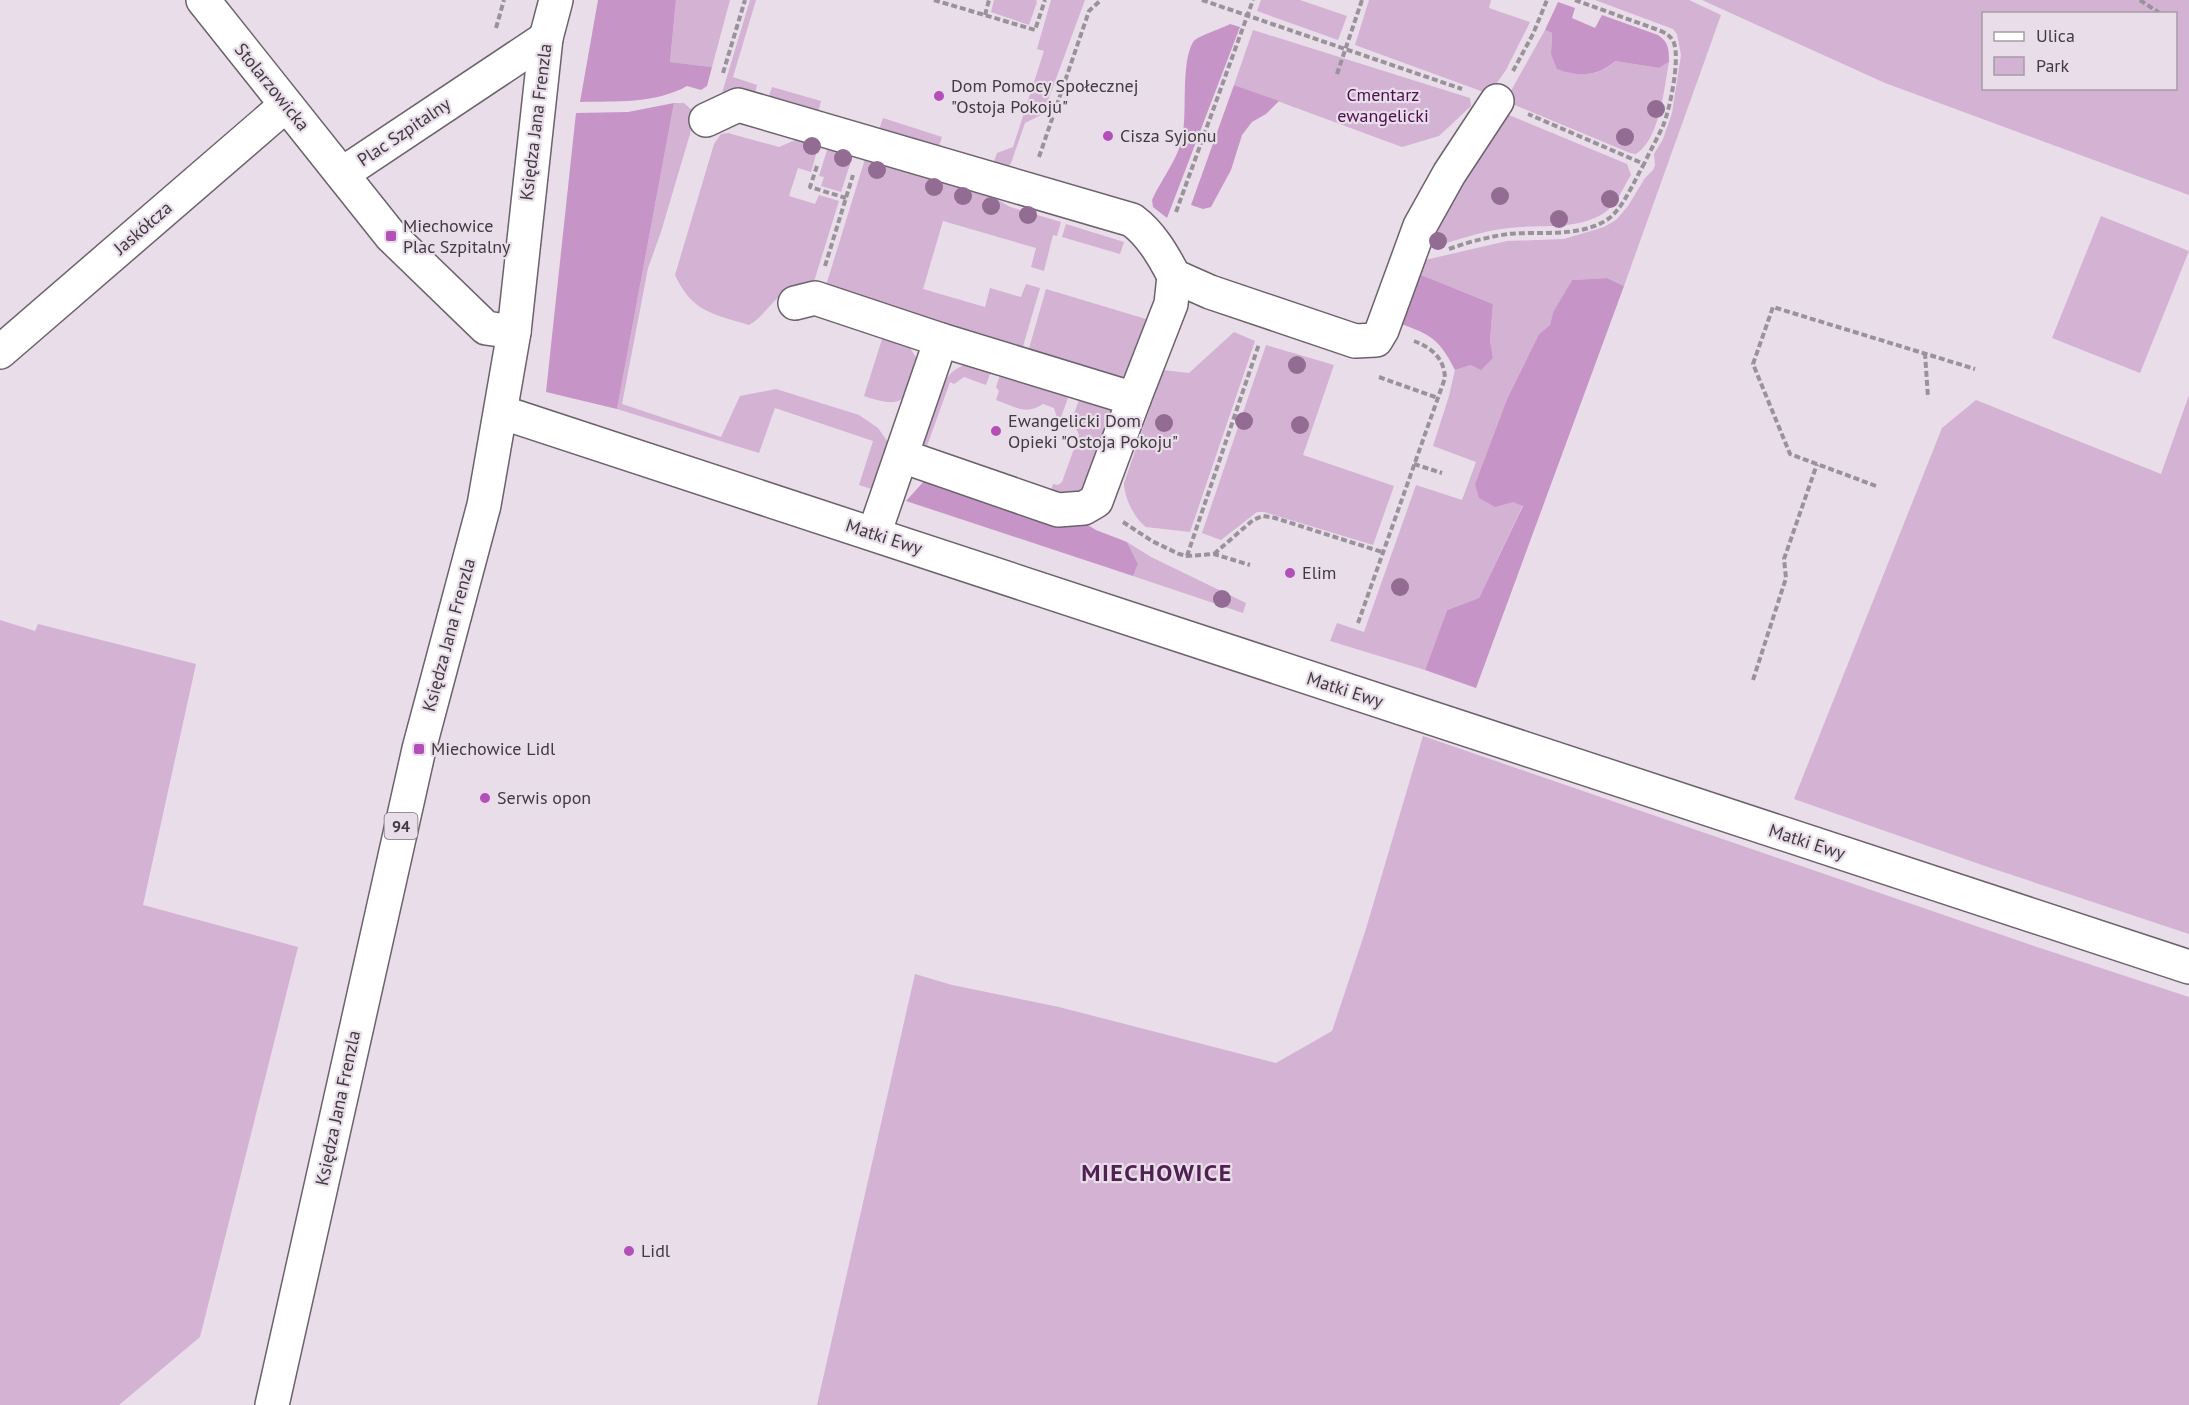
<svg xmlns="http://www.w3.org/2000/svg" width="2189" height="1405" font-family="'PT Sans',sans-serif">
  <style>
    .green { fill: #d3b2d3; fill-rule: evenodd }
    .forest { fill: #c794c7 }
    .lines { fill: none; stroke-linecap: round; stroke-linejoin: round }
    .minor-casing { stroke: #6c626c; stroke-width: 36 }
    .major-casing { stroke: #6c626c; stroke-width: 36 }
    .path { stroke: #9a929a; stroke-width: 4; stroke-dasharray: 6 3; stroke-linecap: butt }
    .minor { stroke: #fff; stroke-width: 33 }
    .major { stroke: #fff; stroke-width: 33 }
    .tree { fill: #936c94 }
    .poi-dot { fill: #b350b7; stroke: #e9dde9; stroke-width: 2 }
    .labels { text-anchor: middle; stroke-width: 4.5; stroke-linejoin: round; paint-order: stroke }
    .shield { fill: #e9dde9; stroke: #726c72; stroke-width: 1.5 }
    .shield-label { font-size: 16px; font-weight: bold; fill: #3f3b3f }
    .poi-label { font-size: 18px; fill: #3f3b3f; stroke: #e9dde9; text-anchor: start }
    .street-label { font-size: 18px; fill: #3f3b3f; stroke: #e9dde9 }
    .park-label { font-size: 18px; fill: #4c0f4f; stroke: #e9dde9 }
    .district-label { font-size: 24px; font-weight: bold; letter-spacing: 1.5px; fill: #502052; stroke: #e9dde9 }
  </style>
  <rect width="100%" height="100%" fill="#e9dde9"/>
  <g class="green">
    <polygon points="676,0 730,0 712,67 670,62"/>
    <polygon points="750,0 756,0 733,77 757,85 754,97 731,90 722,93"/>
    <polygon points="994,0 1036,0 1037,2 1029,25 991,12"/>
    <polygon points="1051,0 1085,0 1043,114 1025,123 1011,163 1005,170 991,170 997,153 1013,147 1044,51 1037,49"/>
    <polygon points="1261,0 1300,0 1347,16 1338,40 1257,11"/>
    <polygon points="1369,0 1491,0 1489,8 1530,22 1506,70 1489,94 1355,45"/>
    <polygon points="1595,0 1689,0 1721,15 1624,286 1607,278 1572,280 1553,312 1550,325 1539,334 1507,399 1475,484 1523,505 1479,598 1447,610 1425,670 1330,641 1337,623 1364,632 1416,485 1462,500 1476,462 1433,446 1449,396 1455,370 1493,358 1490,340 1493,304 1409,270 1412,263 1507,241 1564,239 1604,227 1616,220 1628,206 1645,178 1653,170 1655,165 1654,154 1663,139 1672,113 1681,55 1677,34 1673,29"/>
    <path d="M 1702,0 L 2189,0 L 2189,195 L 1885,83 ZM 1984,14 L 2176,14 L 2176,88 L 1984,88 Z"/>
    <polygon points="1253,30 1470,98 1471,106 1439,136 1402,147 1234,85"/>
    <path d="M 1545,30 L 1552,33 L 1551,54 L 1567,72 C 1586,76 1601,75 1615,61 L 1659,68 L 1669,62 C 1664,88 1660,139 1636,154 L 1630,153 L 1510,103 L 1508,96 Z"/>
    <polygon points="772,87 821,101 817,116 767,102"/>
    <polygon points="674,103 684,103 694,112 690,134 661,232 648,268 622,404 721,437 740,396 776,389 859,415 878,428 890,445 875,490 859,485 873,441 775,408 759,453 617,409"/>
    <path d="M 1504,113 L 1627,164 L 1631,175 C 1623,187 1617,205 1604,213 C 1575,231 1541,224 1509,228 C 1479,231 1449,243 1419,251 Z"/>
    <polygon points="883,118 942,137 937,152 878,133"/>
    <path d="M 728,133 L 779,147 L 800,138 L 819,144 L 811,172 L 798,168 L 789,196 L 815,204 L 819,195 L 839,201 L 812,288 C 781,278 771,313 749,325 C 713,314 692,312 675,275 L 714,144 L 721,134 Z"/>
    <polygon points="828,147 853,155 841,192 821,186 824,177 819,176"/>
    <polygon points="865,159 990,195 1010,207 1061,222 1057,236 1053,235 1044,271 1031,267 1036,248 943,221 923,289 985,307 990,288 1021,297 1026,284 1040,288 1022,350 824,292"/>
    <polygon points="2101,216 2189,251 2140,373 2052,338"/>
    <polygon points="1066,224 1124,242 1120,254 1062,237"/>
    <polygon points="1046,289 1146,319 1148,323 1129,379 1118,378 1028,352"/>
    <path d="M 1234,332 L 1255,341 L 1190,532 L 1146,527 C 1134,518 1124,497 1124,483 L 1163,370 L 1189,373 Z"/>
    <path d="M 884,333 L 908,345 L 919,362 C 907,398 907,411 864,396 Z"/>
    <polygon points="1266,345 1334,365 1303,455 1394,486 1373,545 1264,512 1257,512 1221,540 1202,533"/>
    <path d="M 971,364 L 991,371 L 986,385 L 964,377 L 954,384 L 950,382 L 927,446 L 920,443 C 930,417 939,366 971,364 Z"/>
    <path d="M 1001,372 L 1069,395 L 1060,420 L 1057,418 L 1054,408 L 1043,404 C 1026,416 1014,406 996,400 L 999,391 L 996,387 Z"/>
    <polygon points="2189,395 2189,934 1982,865 1794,799 1942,428 1976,400 2161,474"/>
    <polygon points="1080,397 1119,411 1098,473 1079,494 1050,493 1053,484 1058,485 1062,482 1079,435 1077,430 1070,425"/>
    <polygon points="1127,542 1151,557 1246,603 1243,613 1133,576 1138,564"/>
    <polygon points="0,620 35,631 38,624 196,664 143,905 298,947 200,1337 119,1405 0,1405"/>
    <polygon points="1423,736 2034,946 2189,997 2189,1405 817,1405 915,974 952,985 1059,1007 1276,1063 1332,1031 1365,932"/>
  </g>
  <g class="forest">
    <path d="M 598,0 L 676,0 L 670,62 L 712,67 L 707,86 L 701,90 L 687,86 C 655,104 615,101 580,102 Z"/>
    <path d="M 1558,2 L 1575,8 L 1572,18 L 1595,28 L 1602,15 L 1658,35 C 1669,42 1669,50 1669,62 L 1659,68 L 1615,61 C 1598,77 1578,77 1557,69 L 1551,54 L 1552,33 L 1545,30 Z"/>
    <path d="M 1230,24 L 1240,27 L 1167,218 L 1153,207 L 1152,200 C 1162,178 1180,157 1183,133 C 1187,108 1181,63 1193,42 C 1197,36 1221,29 1230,24 Z"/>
    <polygon points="1234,85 1279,101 1266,114 1252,122 1242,135 1231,170 1211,207 1203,209 1191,205"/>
    <polygon points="674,103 617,409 546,392 576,113 628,112"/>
    <path d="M 1409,270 L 1493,304 L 1490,340 L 1493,358 L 1481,370 L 1471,365 L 1455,370 C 1437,334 1427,334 1391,320 Z"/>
    <polygon points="1607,278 1624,286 1476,688 1425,670 1447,610 1479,598 1523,506 1513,502 1495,507 1479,498 1475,484 1507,399 1539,334 1550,325 1553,312 1572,280"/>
    <polygon points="926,479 1076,518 1096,530 1127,542 1138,564 1133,576 906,501"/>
  </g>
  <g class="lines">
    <g class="minor-casing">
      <g id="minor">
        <polyline points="203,0 391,236 486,328 514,332"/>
        <path d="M 706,120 L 738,105 L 1132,220 C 1151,234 1163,255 1174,276"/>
        <polyline points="342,174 546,38"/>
        <polyline points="795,303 815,298 941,340 874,534"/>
        <polyline points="941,340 1134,399 1171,304 1174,276 1210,292 1355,341 1376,340 1382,330 1420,226 1449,174 1497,101"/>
        <polyline points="0,352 286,105"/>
        <polyline points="501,412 2189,967"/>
        <polyline points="902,456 1058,510 1084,508 1096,501 1134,399"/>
      </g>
    </g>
    <g class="major-casing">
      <polyline id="major" points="272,1405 419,749 484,505 514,332 546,38 556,0"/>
    </g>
    <g class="path">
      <polyline points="934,0 1035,30 1045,0"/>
      <polyline points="1202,0 1462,89"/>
      <path d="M 1575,0 L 1661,31 C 1667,34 1671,36 1674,43 C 1680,60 1670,109 1663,126 C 1657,139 1650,151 1644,164"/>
      <polyline points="2140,0 2161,14"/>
      <polyline points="985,15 989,0"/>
      <polyline points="496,28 504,0"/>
      <polyline points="1513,71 1533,34 1547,0"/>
      <polyline points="723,73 745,0"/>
      <polyline points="1337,74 1362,0"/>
      <polyline points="1039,157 1089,11 1101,0"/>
      <polyline points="817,166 810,187 846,198"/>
      <polyline points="1176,212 1253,0"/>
      <path d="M 1449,249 C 1468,242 1488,237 1508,234 C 1540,231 1580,238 1608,219 C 1623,209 1635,179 1644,164 L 1528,114"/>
      <polyline points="825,266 853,175"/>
      <polyline points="1925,353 1928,398"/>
      <polyline points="1379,377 1438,398"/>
      <polyline points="1414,464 1442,473"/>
      <polyline points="1876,486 1790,454 1753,364 1773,307 1975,369"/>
      <polyline points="1123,522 1152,541 1179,554 1187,556 1214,554 1250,565"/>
      <polyline points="1214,554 1253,520 1263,516 1275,518 1382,552"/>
      <polyline points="1187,556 1259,344"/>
      <path d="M 1358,623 L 1445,378 C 1444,358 1432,348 1414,341"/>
      <polyline points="1753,680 1786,578 1784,559 1817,464"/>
    </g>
    <use href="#minor" class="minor"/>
    <use href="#major" class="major"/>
  </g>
  <g class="tree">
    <circle cx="1656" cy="109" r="9"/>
    <circle cx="1625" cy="137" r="9"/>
    <circle cx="812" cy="146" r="9"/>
    <circle cx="843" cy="158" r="9"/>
    <circle cx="877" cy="170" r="9"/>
    <circle cx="934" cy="187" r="9"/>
    <circle cx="963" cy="196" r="9"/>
    <circle cx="1500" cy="196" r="9"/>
    <circle cx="1610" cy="199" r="9"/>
    <circle cx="991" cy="206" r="9"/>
    <circle cx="1028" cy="215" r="9"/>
    <circle cx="1559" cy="219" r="9"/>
    <circle cx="1438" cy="241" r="9"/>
    <circle cx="1297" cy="365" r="9"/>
    <circle cx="1244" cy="421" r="9"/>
    <circle cx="1164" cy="423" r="9"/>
    <circle cx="1300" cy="425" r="9"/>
    <circle cx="1400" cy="587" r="9"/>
    <circle cx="1222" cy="599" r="9"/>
  </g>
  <g class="poi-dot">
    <circle cx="939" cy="96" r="6"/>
    <circle cx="1108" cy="136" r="6"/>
    <rect x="385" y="230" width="12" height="12" rx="3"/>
    <circle cx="996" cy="431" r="6"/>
    <circle cx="1290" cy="573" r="6"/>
    <rect x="413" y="743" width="12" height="12" rx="3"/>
    <circle cx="485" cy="798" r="6"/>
    <circle cx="629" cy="1251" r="6"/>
  </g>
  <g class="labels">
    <rect class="shield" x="384.5" y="813" width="33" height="26" rx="4.5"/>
    <g class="shield-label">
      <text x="401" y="832">94</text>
    </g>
    <g class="poi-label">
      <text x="951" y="92">Dom Pomocy Społecznej<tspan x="951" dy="21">"Ostoja Pokoju"</tspan></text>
      <text x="1120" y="142">Cisza Syjonu</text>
      <text x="403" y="232">Miechowice<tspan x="403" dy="21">Plac Szpitalny</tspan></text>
      <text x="1008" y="427">Ewangelicki Dom<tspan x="1008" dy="21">Opieki "Ostoja Pokoju"</tspan></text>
      <text x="1302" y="579">Elim</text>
      <text x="431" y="755">Miechowice Lidl</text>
      <text x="497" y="804">Serwis opon</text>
      <text x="641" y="1257">Lidl</text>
    </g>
    <g class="street-label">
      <text transform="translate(272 87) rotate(51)" y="6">Stolarzowicka</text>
      <text transform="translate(536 122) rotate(-83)" y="6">Księdza Jana Frenzla</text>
      <text transform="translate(404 132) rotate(-34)" y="6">Plac Szpitalny</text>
      <text transform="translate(143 228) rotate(-41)" y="6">Jaskółcza</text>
      <text transform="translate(884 537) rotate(18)" y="6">Matki Ewy</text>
      <text transform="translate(449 635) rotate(-75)" y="6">Księdza Jana Frenzla</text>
      <text transform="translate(1345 690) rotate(18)" y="6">Matki Ewy</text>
      <text transform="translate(1807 842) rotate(18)" y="6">Matki Ewy</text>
      <text transform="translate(338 1108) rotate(-78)" y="6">Księdza Jana Frenzla</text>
    </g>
    <g class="park-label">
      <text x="1383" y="101">Cmentarz<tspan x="1383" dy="21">ewangelicki</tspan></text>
    </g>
    <g class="district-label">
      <text x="1157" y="1181">MIECHOWICE</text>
    </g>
  </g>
  <rect x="1982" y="12" width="195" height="78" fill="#e9dde9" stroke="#a59ca5" stroke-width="1.5"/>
  <rect x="1994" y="32" width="30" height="9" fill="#ffffff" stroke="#a59ca5" stroke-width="1.5"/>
  <text x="2036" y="42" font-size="18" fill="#3f3b3f">Ulica</text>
  <rect x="1994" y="57" width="30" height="18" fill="#d3b2d3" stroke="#a59ca5" stroke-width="1.5"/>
  <text x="2036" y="72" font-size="18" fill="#3f3b3f">Park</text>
</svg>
